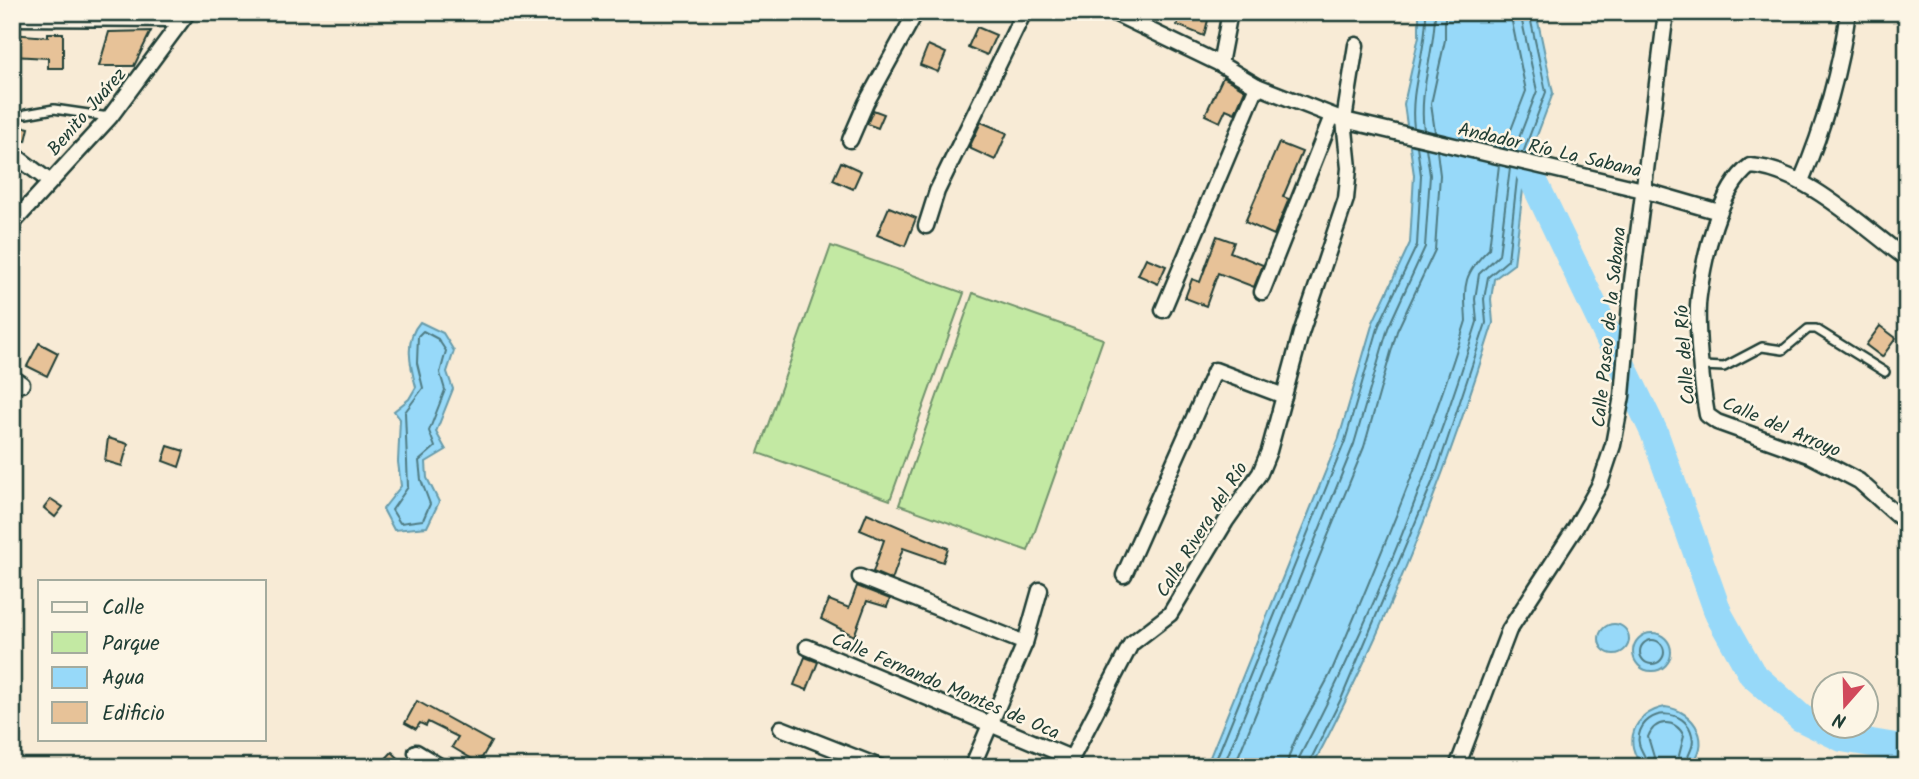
<svg xmlns="http://www.w3.org/2000/svg" width="1919" height="779" font-family="Kalam,sans-serif">
  <style>
    .green { fill: #c3e9a3; stroke: #71936c; stroke-width: 2 }
    .water { fill: #97d9f9; stroke: #679baa; stroke-width: 2 }
    .lines { fill: none; stroke-linecap: round; stroke-linejoin: round }
    .shore { stroke: #4f7b83; stroke-width: 2 }
    .river { stroke: #97d9f9; stroke-width: 28 }
    .building { fill: #e7c298; stroke: #1f3d34; stroke-width: 2 }
    .service-casing { stroke: #1f3d34; stroke-width: 12 }
    .minor-casing { stroke: #1f3d34; stroke-width: 19 }
    .service { stroke: #fcf5e5; stroke-width: 7 }
    .minor { stroke: #fcf5e5; stroke-width: 14 }
    .labels { text-anchor: middle; stroke-width: 5; stroke-linejoin: round; paint-order: stroke }
    .street-label { font-size: 19px; fill: #1f3d34; stroke: #fcf5e5 }
  </style>
  <rect width="100%" height="100%" fill="#f8ebd6"/>
  <filter id="ink" filterUnits="userSpaceOnUse"><feTurbulence type="fractalNoise" baseFrequency=".0143" numOctaves="2"/><feDisplacementMap in="SourceGraphic" scale="14" xChannelSelector="R" yChannelSelector="G"/><feConvolveMatrix kernelMatrix="1 2 1 2 8 2 1 2 1" color-interpolation-filters="sRGB"/></filter>
  <g filter="url(#ink)">
    <g class="green">
      <polygon points="831,246 964,293 890,500 758,453"/>
      <polygon points="973,293 1103,339 1028,551 899,505"/>
    </g>
    <g class="water">
      <path d="M 1419,12 L 1536,12 L 1553,93 L 1526,165 L 1514,264 L 1494,279 L 1491,299 L 1493,323 C 1446,475 1387,626 1312,767 L 1206,767 L 1339,438 L 1373,322 L 1410,243 L 1414,175 L 1404,104 L 1419,36 Z"/>
      <path d="M 420,322 L 443,333 L 454,351 L 447,372 L 453,389 L 436,432 L 446,450 L 426,462 L 427,478 L 439,502 L 427,527 L 394,530 L 383,509 L 401,486 L 398,462 L 400,419 L 394,411 L 409,399 L 416,387 C 410,365 404,340 420,322 Z"/>
      <circle cx="1614" cy="639" r="15"/>
      <circle cx="1652" cy="652" r="19"/>
      <path d="M 1665,707 C 1694,710 1715,744 1688,767 L 1644,767 C 1621,743 1634,713 1665,707 Z"/>
    </g>
    <g class="lines">
      <g class="shore">
        <path d="M 1414,128 C 1409,88 1427,52 1426,12"/>
        <path d="M 1424,130 C 1418,89 1435,53 1435,12"/>
        <polyline points="1435,132 1431,104 1445,40 1445,12"/>
        <polyline points="1504,148 1526,91 1510,12"/>
        <polyline points="1514,151 1537,91 1520,12"/>
        <polyline points="1523,153 1546,92 1529,12"/>
        <polygon points="423,331 438,339 446,351 440,373 445,390 429,431 435,447 419,461 421,480 430,504 423,520 400,523 392,510 408,487 405,412 423,388 417,363 418,336"/>
        <circle cx="1652" cy="652" r="12"/>
        <polyline points="1213,767 1345,441 1379,325 1417,245 1421,175 1417,146"/>
        <polyline points="1223,767 1354,444 1388,328 1425,247 1430,175 1426,148"/>
        <polyline points="1234,767 1364,447 1397,331 1435,250 1440,175 1437,151"/>
        <path d="M 1287,767 C 1288,743 1321,695 1332,670 C 1381,555 1429,440 1466,321 C 1464,285 1462,275 1489,249 L 1499,165"/>
        <path d="M 1298,767 L 1299,758 C 1372,619 1431,471 1477,322 L 1475,299 L 1479,274 L 1499,255 L 1510,168"/>
        <polyline points="1307,767 1342,697 1437,471 1486,323 1484,299 1488,277 1508,260 1518,170"/>
        <path d="M 1648,767 C 1647,755 1636,748 1639,735 C 1645,707 1686,708 1692,735 C 1696,748 1686,755 1685,767"/>
        <path d="M 1657,767 L 1648,737 C 1655,719 1675,718 1684,736 L 1676,767"/>
      </g>
      <polyline class="river" points="1526,165 1654,432 1719,615 1752,674 1801,718 1842,738 1907,749"/>
    </g>
    <g class="building">
      <polygon points="1182,12 1210,12 1204,36 1177,25"/>
      <polygon points="977,27 996,35 987,55 968,47"/>
      <polygon points="151,31 134,66 99,66 109,32"/>
      <polygon points="48,33 63,33 63,68 48,68 48,58 12,56 12,34 48,37"/>
      <polygon points="928,45 946,53 938,72 920,65"/>
      <polygon points="1223,77 1245,90 1235,113 1226,109 1220,122 1205,115"/>
      <polygon points="873,110 884,114 878,128 867,124"/>
      <polygon points="981,122 1007,133 995,160 969,148"/>
      <polygon points="12,124 29,128 26,141 12,138"/>
      <polygon points="1279,143 1302,152 1283,197 1289,199 1274,235 1245,222"/>
      <polygon points="841,162 861,171 853,189 833,180"/>
      <polygon points="889,207 916,218 905,246 877,235"/>
      <polygon points="1217,236 1234,242 1230,252 1263,265 1254,287 1218,273 1206,306 1185,298 1192,279 1200,282"/>
      <polygon points="1146,258 1166,266 1158,284 1138,275"/>
      <polygon points="1880,326 1896,338 1882,357 1866,345"/>
      <polygon points="39,343 58,353 47,376 27,366"/>
      <polygon points="108,438 128,444 122,466 105,461"/>
      <polygon points="168,446 184,451 179,467 163,461"/>
      <polygon points="51,499 63,507 55,517 44,508"/>
      <polygon points="867,513 948,548 943,562 903,548 892,580 873,572 884,540 860,530"/>
      <polygon points="857,586 890,599 887,607 867,601 854,636 821,619 829,600 849,608"/>
      <polygon points="805,657 818,662 807,690 794,685"/>
      <polygon points="417,701 491,742 479,763 452,747 458,737 428,722 426,726 420,723 416,729 405,723"/>
      <polygon points="392,752 408,767 378,767"/>
    </g>
    <g class="lines">
      <g class="service-casing">
        <g id="service">
          <polyline points="26,114 54,109 109,117"/>
          <polyline points="1702,366 1724,367 1762,347 1783,350 1808,329 1816,329 1885,372"/>
        </g>
      </g>
      <g class="minor-casing">
        <g id="minor">
          <polyline points="1112,12 1220,64 1257,86 1344,120 1643,190 1719,212"/>
          <polyline points="12,18 182,19"/>
          <polyline points="1220,64 1230,12"/>
          <polyline points="850,140 866,103 916,12"/>
          <polyline points="12,153 49,181"/>
          <path d="M 1801,181 C 1824,127 1840,71 1848,12"/>
          <polyline points="12,224 110,117 188,12"/>
          <polyline points="926,226 937,191 1024,12"/>
          <path d="M 1907,259 C 1863,227 1804,169 1750,166 C 1719,189 1704,257 1699,295 C 1695,321 1702,388 1707,415 L 1717,422 L 1811,456 L 1859,481 L 1907,524"/>
          <polyline points="1262,292 1332,116"/>
          <polyline points="1163,310 1257,86"/>
          <polyline points="12,377 22,384"/>
          <polyline points="1124,575 1215,370 1284,396"/>
          <polyline points="860,577 1025,643"/>
          <polyline points="807,647 1071,758"/>
          <polyline points="781,728 880,767"/>
          <polyline points="416,752 441,767"/>
          <polyline points="972,767 1025,643 1040,590"/>
          <polyline points="1067,767 1131,644 1170,614 1226,521 1260,473 1269,451 1301,333 1346,199 1349,168 1344,120 1356,45"/>
          <polyline points="1457,767 1509,630 1576,527 1600,484 1613,445 1622,396 1632,281 1666,12"/>
        </g>
      </g>
      <use href="#service" class="service"/>
      <use href="#minor" class="minor"/>
    </g>
  </g>
  <g class="labels">
    <g class="street-label">
      <text transform="translate(86 111) rotate(-49)" y="7">Benito Juárez</text>
      <text transform="translate(1550 149) rotate(13)" y="7">Andador Río La Sabana</text>
      <text transform="translate(1608 327) rotate(-84)" y="7">Calle Paseo de la Sabana</text>
      <text transform="translate(1684 355) rotate(-94)" y="7">Calle del Río</text>
      <text transform="translate(1782 426) rotate(23)" y="7">Calle del Arroyo</text>
      <text transform="translate(1201 529) rotate(-58)" y="7">Calle Rivera del Río</text>
      <text transform="translate(946 685) rotate(23)" y="7">Calle Fernando Montes de Oca</text>
    </g>
  </g>
  <rect width="1919" height="779" fill="none" stroke="#fcf5e5" stroke-width="42"/>
  <rect x="21" y="21" width="1877" height="737" fill="none" stroke="#1f3d34" stroke-width="2.5" filter="url(#ink)"/>
  <rect x="38" y="580" width="228" height="161" fill="#fcf5e5" stroke="#a4ab9e" stroke-width="2"/>
  <rect x="52" y="602" width="35" height="10" fill="#fcf5e5" stroke="#a4ab9e" stroke-width="2"/>
  <text x="102" y="614" font-size="21" fill="#1f3d34">Calle</text>
  <rect x="52" y="632" width="35" height="21" fill="#c3e9a3" stroke="#a4ab9e" stroke-width="2"/>
  <text x="102" y="650" font-size="21" fill="#1f3d34">Parque</text>
  <rect x="52" y="667" width="35" height="21" fill="#97d9f9" stroke="#a4ab9e" stroke-width="2"/>
  <text x="102" y="684" font-size="21" fill="#1f3d34">Agua</text>
  <rect x="52" y="702" width="35" height="21" fill="#e7c298" stroke="#a4ab9e" stroke-width="2"/>
  <text x="102" y="720" font-size="21" fill="#1f3d34">Edificio</text>
  <g transform="translate(1845 705) rotate(200)"><circle r="33" fill="#fcf5e5" stroke="#a4ab9e" stroke-width="2"/>
  <path d="M0-5L12 26L0 18L-12 26Z" fill="#d1495b"/>
  <text y="-10" font-size="19" font-weight="bold" text-anchor="middle" fill="#1f3d34">N</text>
  </g>
</svg>
